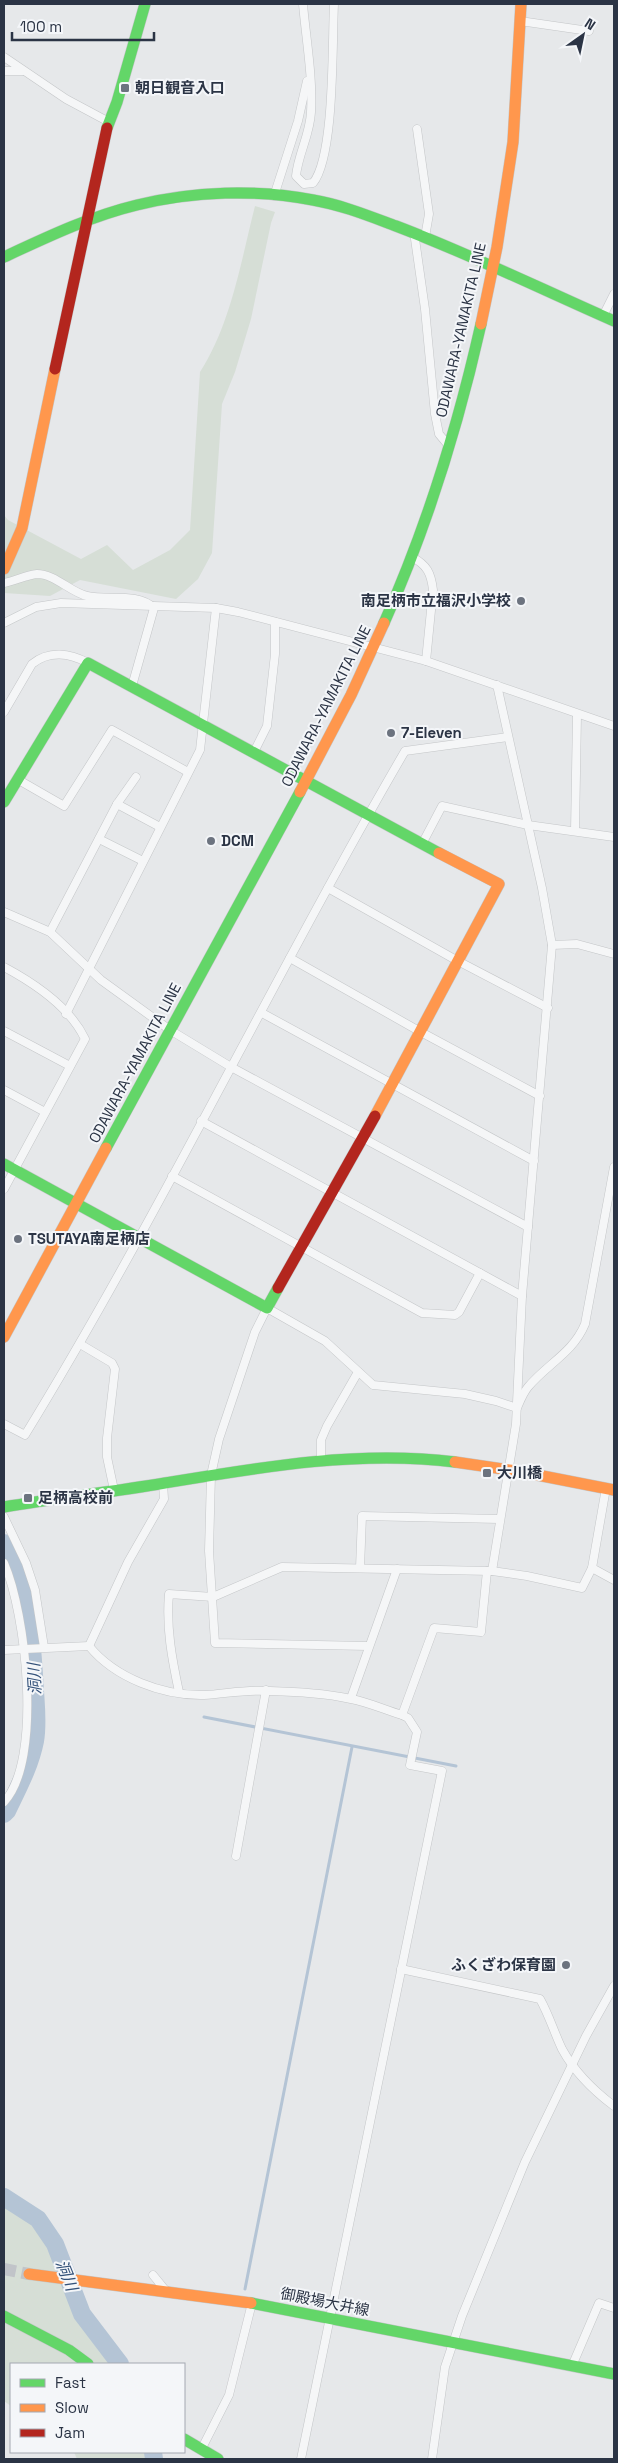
<svg xmlns="http://www.w3.org/2000/svg" width="618" height="2463" font-family="'Space Grotesk','Noto Sans JP',sans-serif">
  <style>
    .green { fill: #d6ded6 }
    .lines { fill: none; stroke-linecap: round; stroke-linejoin: round }
    .stream { stroke: #b4c4d5; stroke-width: 3 }
    .river { stroke: #b4c4d5; stroke-width: 18 }
    .primary-tunnel { stroke: #c1c4c9; stroke-width: 12; stroke-dasharray: 12 6; stroke-linecap: butt }
    .street-casing { stroke: #c4c6c8; stroke-width: 9 }
    .fast-casing { stroke: #c4c6c8; stroke-width: 12 }
    .slow-casing { stroke: #c4c6c8; stroke-width: 12 }
    .jam-casing { stroke: #c4c6c8; stroke-width: 12 }
    .street { stroke: #f5f6f7; stroke-width: 8 }
    .fast { stroke: #63d668; stroke-width: 11 }
    .slow { stroke: #ff974d; stroke-width: 11 }
    .jam { stroke: #b3261e; stroke-width: 11 }
    .poi-dot { fill: #6c737f; stroke: #f4f6f9; stroke-width: 2 }
    .labels { text-anchor: middle; stroke-width: 4; stroke-linejoin: round; paint-order: stroke }
    .poi-label { font-size: 15px; font-weight: bold; fill: #2b3445; stroke: #f4f6f9; text-anchor: start }
    .street-label { font-size: 15px; fill: #2b3445; stroke: #f4f6f9 }
    .water-label { font-size: 16px; font-style: italic; fill: #34527a; stroke: #f4f6f9 }
  </style>
  <rect width="100%" height="100%" fill="#e6e8ea"/>
  <g class="green">
    <path d="M 255,206 L 275,212 L 271,223 L 251,319 L 235,372 L 222,404 L 212,553 L 198,579 L 176,599 L 80,580 L 50,596 L 4,593 L 4,515 L 8,520 L 81,559 L 107,545 L 133,570 L 170,550 L 190,530 L 200,372 C 231,324 241,261 255,206 Z"/>
    <polygon points="4,2204 24,2216 46,2242 73,2309 109,2364 11,2364 11,2406 4,2401"/>
    <polygon points="74,2452 147,2452 149,2459 77,2459"/>
  </g>
  <g class="lines">
    <g class="stream">
      <polyline points="204,1717 456,1766"/>
      <polyline points="245,2289 352,1747"/>
    </g>
    <g class="river">
      <path d="M 4,1543 C 29,1593 32,1636 35,1691 C 36,1707 38,1725 35,1741 C 30,1766 18,1788 7,1811 L 4,1814"/>
      <polyline points="4,2197 38,2219 55,2244 82,2314 120,2364"/>
      <polyline points="153,2452 154,2459"/>
    </g>
    <polyline class="primary-tunnel" points="4,2269 29,2274"/>
    <g class="street-casing">
      <g id="street">
        <path d="M 303,4 C 306,39 313,77 311,112 C 310,135 298,154 296,176 L 304,184 L 313,183 C 335,156 332,42 334,4"/>
        <polyline points="520,21 589,31"/>
        <polyline points="4,57 66,99 109,122"/>
        <polyline points="4,71 23,71"/>
        <polyline points="417,129 429,214 425,237"/>
        <polyline points="274,196 298,121 307,81"/>
        <polyline points="414,232 425,309 435,414 439,434 449,446"/>
        <polyline points="603,316 614,294"/>
        <path d="M 412,557 C 427,565 431,573 433,590 L 426,661"/>
        <path d="M 4,583 C 15,581 26,575 37,574 C 55,574 70,592 87,596 C 108,601 137,592 154,608 L 132,686"/>
        <polyline points="4,623 36,607 61,603 216,608 238,612 426,661 614,726"/>
        <path d="M 4,712 L 32,664 C 49,650 70,653 88,663"/>
        <polyline points="254,752 267,726 275,654 275,622"/>
        <polyline points="17,779 64,806 112,730 188,772"/>
        <polyline points="117,804 160,827"/>
        <polyline points="575,831 577,715"/>
        <polyline points="99,839 143,861"/>
        <polyline points="422,844 442,806 528,825 614,837"/>
        <polyline points="328,888 456,960 548,1008"/>
        <polyline points="4,912 50,932 101,980 170,1030 231,1067 528,1227"/>
        <polyline points="50,932 117,804 136,777"/>
        <polyline points="552,945 577,944 614,954"/>
        <polyline points="290,958 419,1031 540,1096"/>
        <path d="M 4,967 C 34,983 70,1007 85,1039 L 4,1189"/>
        <polyline points="262,1013 534,1161"/>
        <polyline points="66,1014 200,750 216,608"/>
        <polyline points="4,1031 70,1066"/>
        <polyline points="4,1090 45,1112"/>
        <polyline points="201,1121 522,1296"/>
        <polyline points="172,1176 422,1313 455,1315 459,1312 480,1273"/>
        <polyline points="80,1344 112,1363 115,1369 107,1438 107,1457 114,1490"/>
        <path d="M 4,1424 L 25,1435 C 161,1213 274,976 405,751 L 508,737"/>
        <polyline points="321,1461 321,1440 327,1426 358,1372"/>
        <polyline points="4,1517 26,1563 35,1590 44,1647"/>
        <path d="M 4,1563 C 26,1613 43,1760 4,1802"/>
        <polyline points="360,1568 362,1516 499,1519"/>
        <polyline points="592,1568 614,1580"/>
        <polyline points="492,1571 516,1424 522,1296 552,945 542,888 497,685"/>
        <path d="M 89,1646 C 115,1678 163,1696 204,1695 C 225,1694 247,1689 268,1691 C 295,1692 325,1693 351,1699 C 368,1702 385,1710 402,1715 L 434,1628 L 481,1632 L 487,1571"/>
        <polyline points="89,1646 128,1562 164,1499 163,1483"/>
        <path d="M 368,1646 L 215,1643 L 209,1551 L 211,1475 L 219,1439 L 255,1332 L 267,1308 L 325,1341 L 373,1385 L 465,1394 L 496,1401 L 517,1408 C 520,1401 523,1393 528,1387 C 547,1364 573,1353 585,1324 L 614,1167"/>
        <polyline points="4,1650 89,1646"/>
        <path d="M 179,1692 C 172,1659 166,1628 169,1594 L 213,1597 L 282,1567 L 492,1571 L 527,1576 L 582,1588 L 592,1568 L 606,1488"/>
        <polyline points="351,1698 397,1569"/>
        <polyline points="236,1856 266,1690"/>
        <path d="M 401,1969 L 540,1999 C 549,2015 554,2032 562,2049 C 574,2071 594,2091 614,2106"/>
        <polyline points="153,2275 166,2291"/>
        <polyline points="572,2366 599,2303 614,2308"/>
        <polyline points="201,2450 229,2395 252,2303"/>
        <polyline points="301,2459 442,1771 410,1765 417,1732 408,1718 402,1715"/>
        <polyline points="432,2459 445,2367 462,2316 525,2162 586,2036 614,1986"/>
      </g>
    </g>
    <g class="fast-casing">
      <g id="fast">
        <polyline points="107,128 117,102 145,4"/>
        <path d="M 4,257 C 47,237 91,216 137,205 C 194,191 256,189 313,200 C 342,205 369,216 396,226 C 470,254 541,289 614,321"/>
        <path d="M 384,623 C 427,527 458,426 481,324"/>
        <polyline points="4,802 88,663 439,853"/>
        <polyline points="106,1148 300,792"/>
        <polyline points="4,1164 267,1308 278,1288"/>
        <path d="M 4,1507 C 58,1498 112,1492 165,1483 C 261,1467 358,1450 455,1462"/>
        <polyline points="251,2303 614,2374"/>
        <polyline points="4,2316 69,2350 88,2364"/>
        <polyline points="184,2439 218,2459"/>
      </g>
    </g>
    <g class="slow-casing">
      <g id="slow">
        <polyline points="481,324 497,247 513,142 521,4"/>
        <polyline points="4,569 22,528 55,369"/>
        <polyline points="300,792 351,695 384,623"/>
        <polyline points="375,1116 499,884 439,853"/>
        <polyline points="4,1337 106,1148"/>
        <polyline points="455,1462 517,1471 614,1490"/>
        <polyline points="29,2274 251,2303"/>
      </g>
    </g>
    <g class="jam-casing">
      <g id="jam">
        <polyline points="55,369 107,128"/>
        <polyline points="278,1288 375,1116"/>
      </g>
    </g>
    <use href="#street" class="street"/>
    <use href="#fast" class="fast"/>
    <use href="#slow" class="slow"/>
    <use href="#jam" class="jam"/>
  </g>
  <g class="poi-dot">
    <rect x="120" y="83" width="10" height="10" rx="2.5"/>
    <circle cx="521" cy="601" r="5"/>
    <circle cx="391" cy="733" r="5"/>
    <circle cx="211" cy="841" r="5"/>
    <circle cx="18" cy="1239" r="5"/>
    <rect x="482" y="1468" width="10" height="10" rx="2.5"/>
    <rect x="23" y="1493" width="10" height="10" rx="2.5"/>
    <circle cx="566" cy="1965" r="5"/>
  </g>
  <g class="labels">
    <g class="poi-label">
      <text x="135" y="93">朝日観音入口</text>
      <text x="511" y="606" text-anchor="end">南足柄市立福沢小学校</text>
      <text x="401" y="738">7-Eleven</text>
      <text x="221" y="846">DCM</text>
      <text x="28" y="1244">TSUTAYA南足柄店</text>
      <text x="497" y="1478">大川橋</text>
      <text x="38" y="1503">足柄高校前</text>
      <text x="556" y="1970" text-anchor="end">ふくざわ保育園</text>
    </g>
    <g class="street-label">
      <text transform="translate(461 330) rotate(-77)" y="5">ODAWARA-YAMAKITA LINE</text>
      <text transform="translate(326 706) rotate(-63)" y="5">ODAWARA-YAMAKITA LINE</text>
      <text transform="translate(135 1063) rotate(-62)" y="5">ODAWARA-YAMAKITA LINE</text>
      <text transform="translate(325 2302) rotate(11)" y="5">御殿場大井線</text>
    </g>
    <g class="water-label">
      <text transform="translate(34 1679) rotate(-93)" y="6">洞川</text>
      <text transform="translate(67 2275) rotate(68)" y="6">洞川</text>
    </g>
  </g>
  <rect width="618" height="2463" fill="none" stroke="#2b3445" stroke-width="10"/>
  <rect x="10" y="2363" width="175" height="90" fill="#f4f6f9" stroke="#a4a8b1"/>
  <rect x="20" y="2379" width="25" height="8" fill="#63d668" stroke="#a4a8b1"/>
  <text x="55" y="2388" font-size="15" fill="#2b3445">Fast</text>
  <rect x="20" y="2404" width="25" height="8" fill="#ff974d" stroke="#a4a8b1"/>
  <text x="55" y="2413" font-size="15" fill="#2b3445">Slow</text>
  <rect x="20" y="2429" width="25" height="8" fill="#b3261e" stroke="#a4a8b1"/>
  <text x="55" y="2438" font-size="15" fill="#2b3445">Jam</text>
  <g transform="translate(583 35) rotate(33)" stroke="#f4f6f9" stroke-width="4" paint-order="stroke">
  <path d="M0-4L9 19L0 12L-9 19Z" fill="#2b3445"/>
  <text y="-8" font-size="14" font-weight="bold" text-anchor="middle" fill="#2b3445">N</text>
  </g>
  <path d="M12 32v8h142v-8" fill="none" stroke="#2b3445" stroke-width="2.5"/>
  <text x="20" y="32" font-size="15" fill="#2b3445" stroke="#f4f6f9" stroke-width="4" paint-order="stroke">100 m</text>
</svg>
